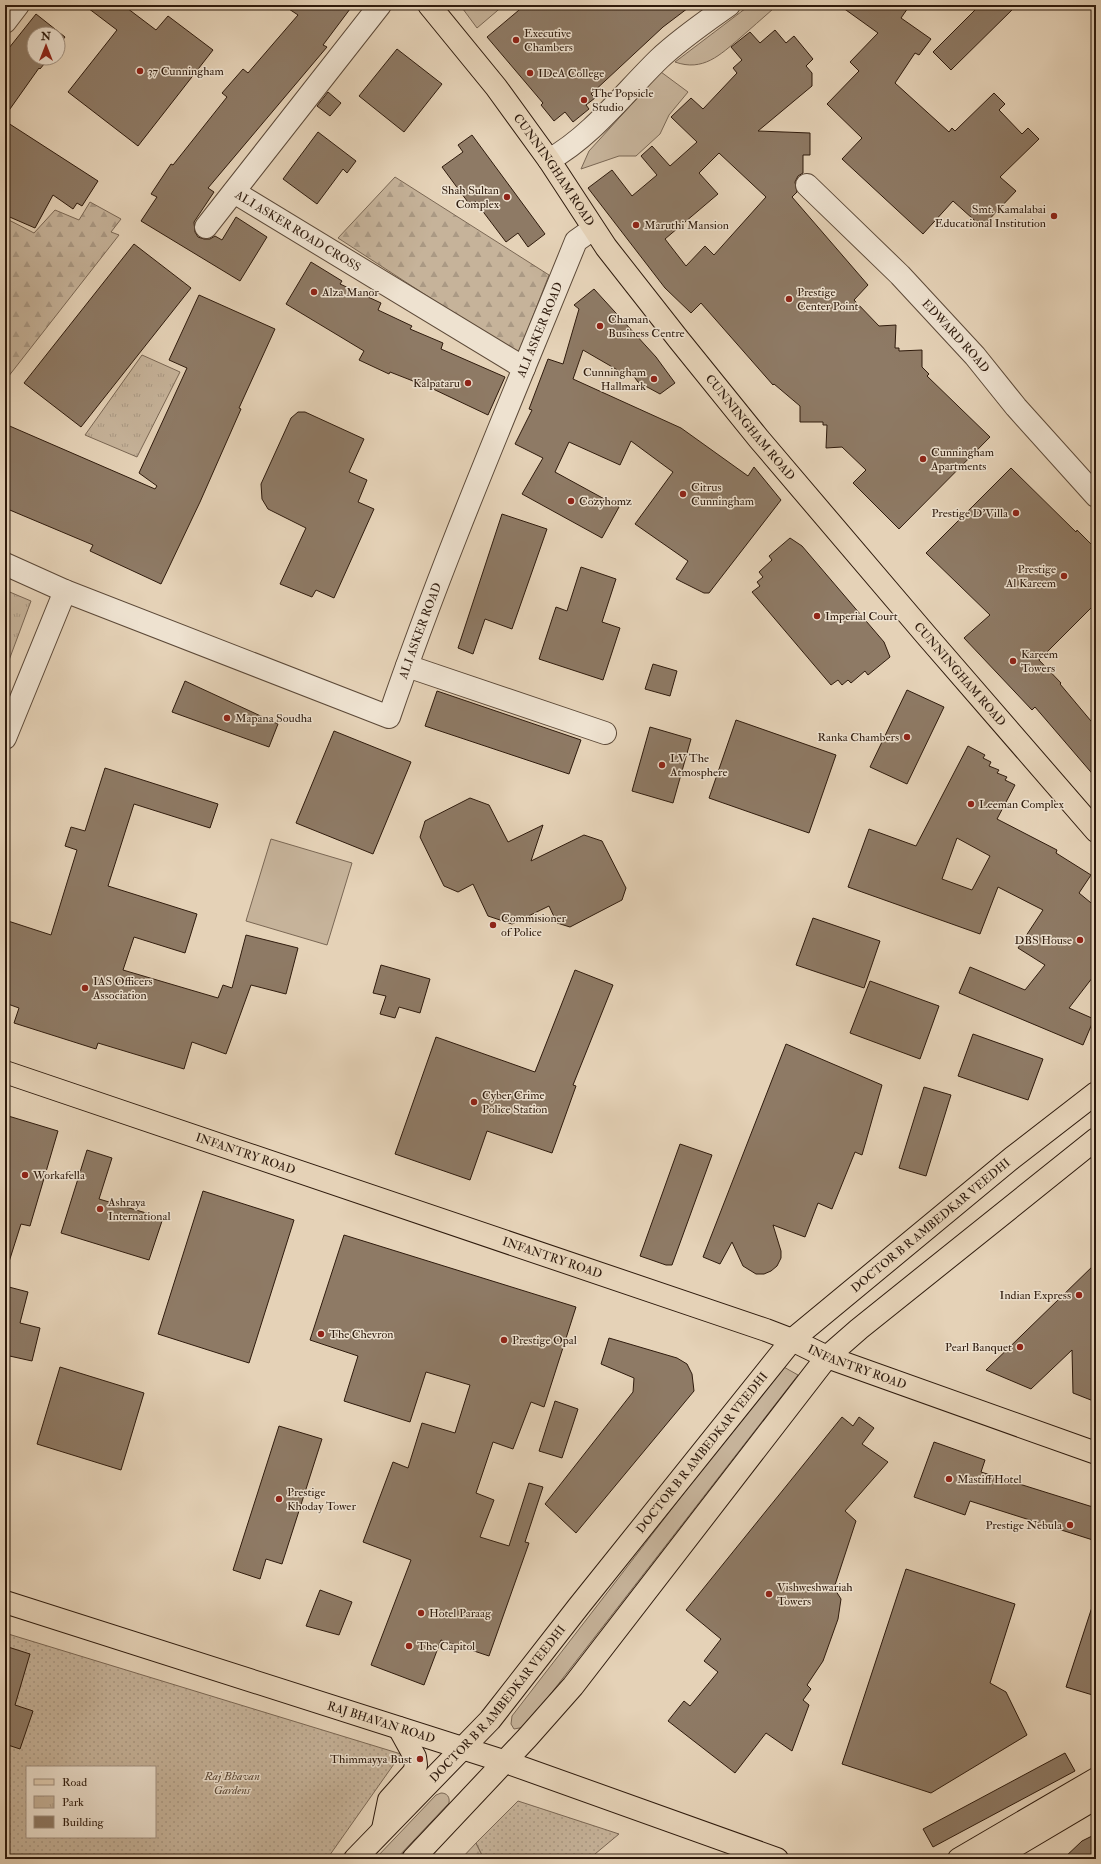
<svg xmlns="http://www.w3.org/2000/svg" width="1101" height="1864" font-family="'IM FELL Double Pica',serif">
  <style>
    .grass { fill: #c6b39a; stroke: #7a6754 }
    .forest { fill: url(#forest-firs); stroke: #7a6754 }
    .park { fill: url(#park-tufts); stroke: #7a6754 }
    .garden { fill: url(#garden-dots); stroke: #7a6754; fill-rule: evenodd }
    .building { fill: #8e7a65; stroke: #2f1b0d; fill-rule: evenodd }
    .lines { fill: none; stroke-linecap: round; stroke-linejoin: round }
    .minor-casing { stroke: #5c4938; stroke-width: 24 }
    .major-casing { stroke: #2f1b0d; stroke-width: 24 }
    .minor { stroke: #eee2d0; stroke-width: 22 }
    .major { stroke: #e5d2b7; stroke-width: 22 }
    .poi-dot { fill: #8f2418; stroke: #eee2d0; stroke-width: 1.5 }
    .labels { text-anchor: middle; stroke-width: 3; stroke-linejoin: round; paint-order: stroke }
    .poi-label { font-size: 12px; fill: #2f1b0d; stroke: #eee2d0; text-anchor: start }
    .street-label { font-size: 12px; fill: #2f1b0d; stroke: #eee2d0 }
    .park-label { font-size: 12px; font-style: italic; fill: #5c4937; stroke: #eee2d0 }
  </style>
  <defs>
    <pattern id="forest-firs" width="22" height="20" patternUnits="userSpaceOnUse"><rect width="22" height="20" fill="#c6b39a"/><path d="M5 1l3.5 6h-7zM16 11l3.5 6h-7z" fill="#aa9984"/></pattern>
    <pattern id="park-tufts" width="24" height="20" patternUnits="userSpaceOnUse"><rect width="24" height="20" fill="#c6b39a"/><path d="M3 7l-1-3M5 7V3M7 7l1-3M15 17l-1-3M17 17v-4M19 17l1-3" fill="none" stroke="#aa9984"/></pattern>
    <pattern id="garden-dots" width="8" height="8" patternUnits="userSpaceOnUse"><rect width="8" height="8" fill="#c6b39a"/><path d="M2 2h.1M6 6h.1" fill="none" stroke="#aa9984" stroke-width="1.8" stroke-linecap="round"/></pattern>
  </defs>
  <rect width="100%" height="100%" fill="#e5d2b7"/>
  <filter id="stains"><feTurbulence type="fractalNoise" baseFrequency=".005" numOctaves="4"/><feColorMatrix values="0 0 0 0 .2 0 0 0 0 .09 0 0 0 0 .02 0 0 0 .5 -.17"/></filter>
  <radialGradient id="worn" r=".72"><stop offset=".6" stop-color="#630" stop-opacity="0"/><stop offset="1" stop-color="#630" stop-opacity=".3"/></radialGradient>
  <g class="grass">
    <polygon points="460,5 504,5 477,28"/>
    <path d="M 750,5 L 774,5 L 773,9 C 762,19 751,28 740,38 C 720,55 703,72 675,62 Z"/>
    <polygon points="661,72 688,92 669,115 660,134 636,156 619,156 581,169 589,151"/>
    <polygon points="271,839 352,863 327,945 246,921"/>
    <polygon points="782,1366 798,1375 525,1727 514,1729 511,1724 512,1716"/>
    <path d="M 441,1793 C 447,1793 450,1797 449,1803 L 396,1859 L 375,1859 L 436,1795 Z"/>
  </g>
  <g class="forest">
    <polygon points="395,177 549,275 518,355 338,238"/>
    <polygon points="90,202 121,219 111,232 119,235 8,377 5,374 5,218 34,233 55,210 79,220"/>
    <polygon points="476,1843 484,1859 461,1859"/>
  </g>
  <g class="park">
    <polygon points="142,355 180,372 137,457 85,435"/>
    <polygon points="5,590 31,601 5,671"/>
  </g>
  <g class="garden">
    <path d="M 5,1633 L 401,1754 L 327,1859 L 5,1859 ZM 27,1767 L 155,1767 L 155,1837 L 27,1837 Z"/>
    <polygon points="518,1801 619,1834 589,1859 484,1859 476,1843"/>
  </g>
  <g class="building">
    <polygon points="84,5 123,5 156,30 168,16 213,50 138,146 68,92 117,30"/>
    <polygon points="283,5 353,5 323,45 327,47 208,188 214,192 194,222 195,232 198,237 204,239 210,239 215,236 222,240 236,217 267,237 240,281 141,221 157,197 151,194 171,164 173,165 227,97 222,93 243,69 248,73 298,15"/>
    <polygon points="525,5 692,5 663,27 591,94 595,98 586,105 589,109 573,122 565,112 554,121 541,105 543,103 487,37"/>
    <polygon points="839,5 910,5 901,18 931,39 919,55 915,53 895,83 949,132 952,128 955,131 994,93 1005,104 999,110 1022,134 1028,128 1039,139 1000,177 1016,191 982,227 953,201 923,234 842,159 862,138 827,104 859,71 850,62 878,33"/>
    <polygon points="980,5 1017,5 951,70 933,52"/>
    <polygon points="36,14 65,37 58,46 58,34 34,34 34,58 49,58 40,69 39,68 5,116 5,53"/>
    <path d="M 775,30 L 786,43 L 794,36 L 813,59 L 806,66 L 812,73 L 812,86 L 758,131 L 810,133 L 810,155 L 803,155 L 803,173 L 798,176 L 795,182 L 797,192 L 792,197 L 868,285 L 854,300 L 879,326 L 896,325 L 895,348 L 899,348 L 899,351 L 922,350 L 922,367 L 929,374 L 927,376 L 990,437 L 899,529 L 853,483 L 866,470 L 842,447 L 826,448 L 827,425 L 823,425 L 823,422 L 800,422 L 800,406 L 774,384 L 773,385 L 701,303 L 691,313 L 665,288 L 588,188 L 612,170 L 632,196 L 657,175 L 641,156 L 652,146 L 670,166 L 697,142 L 671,117 L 691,98 L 703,109 L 737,73 L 733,68 L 742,60 L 731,47 L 750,32 L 760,43 ZM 719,153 L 766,197 L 714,255 L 705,246 L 686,266 L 665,239 L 718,194 L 699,173 Z"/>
    <polygon points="397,49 442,84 404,132 359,96"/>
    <polygon points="328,92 341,103 330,116 317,106"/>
    <polygon points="5,121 98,181 82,206 77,203 73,209 53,195 35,228 5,215"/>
    <polygon points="318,132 356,161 347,173 343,169 317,204 283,179"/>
    <polygon points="472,135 545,234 528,247 518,233 506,242 475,201 470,205 442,167 463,152 458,145"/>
    <polygon points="134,244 191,288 81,427 24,383"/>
    <polygon points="311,262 342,281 340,284 381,303 378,310 412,326 410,329 443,343 441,349 505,377 488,415 431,388 390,372 389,374 359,360 364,351 286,304"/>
    <polygon points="594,289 656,357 675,383 660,394 638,382 627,367 621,372 583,350 573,379 681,428 748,476 754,467 781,500 709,593 704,593 676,579 688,561 635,524 673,472 631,441 620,465 569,442 555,472 619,507 602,538 522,494 543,458 515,444 532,410 529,409 548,359 563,364 579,309 574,305"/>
    <polygon points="199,295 275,329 239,408 241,409 200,502 161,584 90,551 93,545 5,508 5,424 155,489 157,486 139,473 187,368 169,360"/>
    <polygon points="298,412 305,412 364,439 349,472 367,480 358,502 374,509 334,598 316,590 312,597 280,584 306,528 268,509 262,499 261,484 291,418"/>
    <polygon points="1011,468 1076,532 1077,530 1096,549 1096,603 1039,660 1061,683 1060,684 1096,727 1096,778 1035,707 1032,710 964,638 990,615 926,553"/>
    <polygon points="502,514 547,529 512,629 485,619 473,654 458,648"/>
    <polygon points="790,538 802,546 884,642 890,657 868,675 865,671 851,683 848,680 842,685 838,680 831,685 752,592 760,586 757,582 763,577 759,572 772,560 769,556"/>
    <polygon points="581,567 616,579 602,622 620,628 603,680 539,659 556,607 567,611"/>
    <polygon points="653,664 677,671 670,696 645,689"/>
    <polygon points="185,681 278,724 269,747 172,712"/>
    <polygon points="907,690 944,707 907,784 870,767"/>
    <polygon points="437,691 581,740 569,774 425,726"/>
    <polygon points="736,720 836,755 809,833 709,798"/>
    <polygon points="650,727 691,739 673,803 632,791"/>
    <polygon points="334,731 411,762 373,854 296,823"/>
    <path d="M 968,746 L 985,755 L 983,758 L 991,762 L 989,766 L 999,770 L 997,773 L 1007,777 L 1005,780 L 1015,785 L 997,819 L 1057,850 L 1056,853 L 1091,875 L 1079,893 L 1096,907 L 1096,973 L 1069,1008 L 1094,1019 L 1083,1045 L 959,993 L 970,967 L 1025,990 L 1045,965 L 1018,948 L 1043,910 L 998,887 L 980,934 L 848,887 L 869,829 L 916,846 ZM 957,838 L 990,856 L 972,890 L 942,879 Z"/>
    <polygon points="105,768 218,804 210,828 134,804 108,886 197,914 185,953 134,937 123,970 218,998 223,985 232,988 246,935 298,948 286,994 251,985 226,1054 192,1042 184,1069 98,1043 96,1049 14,1023 19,1008 5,1003 5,920 51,935 77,850 65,846 71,827 85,831"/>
    <polygon points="470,798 489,805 508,842 543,825 531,861 584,835 602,841 626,888 622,900 570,927 557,923 549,906 512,924 488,916 473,884 458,892 444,886 420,837 425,821"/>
    <polygon points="813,918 880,941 864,988 796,965"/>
    <polygon points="381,965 430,979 420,1013 399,1007 395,1018 380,1014 386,996 373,993"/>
    <polygon points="575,970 613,985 573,1085 576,1086 552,1153 487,1131 470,1180 395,1154 436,1037 535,1072"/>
    <polygon points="870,981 939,1006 920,1059 850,1033"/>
    <polygon points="973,1034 1043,1059 1028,1100 958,1076"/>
    <polygon points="786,1044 882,1085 862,1155 855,1152 832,1209 818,1203 805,1237 773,1225 781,1251 781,1258 777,1266 771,1271 764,1274 756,1274 743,1266 732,1242 720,1264 703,1257"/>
    <polygon points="924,1087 951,1095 926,1176 899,1168"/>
    <polygon points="5,1115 58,1131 30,1226 21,1224 8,1265 5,1265"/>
    <polygon points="680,1144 712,1155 672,1265 666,1265 640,1256"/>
    <polygon points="87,1150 112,1158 99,1199 163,1218 149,1260 61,1233"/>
    <polygon points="203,1191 294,1220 249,1363 158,1334"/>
    <polygon points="344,1235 576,1307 544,1407 531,1402 513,1449 493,1442 476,1493 494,1500 480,1537 509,1546 529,1483 543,1487 525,1542 529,1543 489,1656 441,1640 424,1685 371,1665 411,1560 363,1542 393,1462 408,1468 422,1423 455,1433 470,1385 426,1372 410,1422 344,1401 358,1356 310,1340"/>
    <polygon points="1096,1263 1096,1402 1073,1393 1072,1350 1031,1389 986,1370"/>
    <polygon points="5,1286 28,1292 20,1323 40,1328 32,1361 5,1355"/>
    <polygon points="609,1338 677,1358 687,1364 692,1374 694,1391 576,1533 545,1504 633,1392 634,1378 601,1364"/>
    <polygon points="60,1367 144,1393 121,1470 37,1444"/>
    <polygon points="555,1401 578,1409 562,1458 539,1451"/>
    <polygon points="842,1417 853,1426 859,1417 874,1428 862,1444 888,1462 845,1511 856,1521 834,1588 841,1599 838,1619 823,1661 807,1685 811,1689 803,1700 809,1705 792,1751 766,1733 735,1773 668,1721 684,1701 690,1706 718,1672 704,1661 721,1639 686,1610"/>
    <polygon points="279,1426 322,1439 282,1564 266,1559 260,1579 233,1570"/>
    <polygon points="934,1442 985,1460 981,1472 1096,1508 1096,1541 970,1501 965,1515 914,1497"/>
    <polygon points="906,1569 1015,1604 990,1683 1006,1692 1027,1735 931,1793 842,1764"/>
    <polygon points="320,1590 352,1602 339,1635 306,1626"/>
    <polygon points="1093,1604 1096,1604 1096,1696 1066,1687"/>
    <polygon points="5,1646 30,1654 15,1705 33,1711 20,1749 5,1744"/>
    <polygon points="1065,1753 1075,1771 933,1847 923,1829"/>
    <polygon points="1096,1834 1096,1859 1063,1859 1082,1841"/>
  </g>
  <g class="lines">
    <g class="minor-casing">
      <g id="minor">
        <polyline points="5,22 18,5"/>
        <path d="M 549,160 C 592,136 624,93 659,59 C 680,39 705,22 729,5"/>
        <path id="s1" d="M 807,185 L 900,275 L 975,356 L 1016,407 L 1096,496"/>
        <path id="s2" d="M 234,192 L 524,368"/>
        <polyline points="206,227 380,5"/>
        <path id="s3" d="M 5,564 L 65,591 L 389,717 C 444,556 512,399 576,241 L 593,229"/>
        <polyline points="407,666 605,733"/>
        <polyline points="5,738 65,591"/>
      </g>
    </g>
    <g class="major-casing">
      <g id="major">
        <path id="s4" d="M 429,5 L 496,87 L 549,160 L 606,247 L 679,340 L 759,439 L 926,635 L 1096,831"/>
        <path id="s5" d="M 5,1072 L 766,1330 L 792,1340 L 827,1357 L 1096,1453"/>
        <path id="s6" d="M 5,1602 L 506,1762 L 777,1859"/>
        <polyline points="383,1829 389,1800 414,1772 416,1765 415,1757 399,1728"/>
        <path id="s7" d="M 355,1859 L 490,1720 L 579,1606 L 792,1340 L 1012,1158 L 1096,1093"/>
        <polyline points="413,1859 527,1738 573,1686 827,1357 859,1329 1096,1139"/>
        <polyline points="959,1859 1096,1779"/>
        <polyline points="993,1859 1096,1798"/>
      </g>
    </g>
    <use href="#minor" class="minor"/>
    <use href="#major" class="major"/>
  </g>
  <g class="poi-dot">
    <circle cx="516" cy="40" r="4"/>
    <circle cx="140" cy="71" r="4"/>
    <circle cx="530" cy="73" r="4"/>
    <circle cx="584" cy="100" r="4"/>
    <circle cx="507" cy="197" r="4"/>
    <circle cx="1054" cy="216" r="4"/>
    <circle cx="636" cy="225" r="4"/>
    <circle cx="314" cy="292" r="4"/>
    <circle cx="789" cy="299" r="4"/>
    <circle cx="600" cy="326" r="4"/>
    <circle cx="654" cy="379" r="4"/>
    <circle cx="468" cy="383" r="4"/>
    <circle cx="923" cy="459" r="4"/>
    <circle cx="683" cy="494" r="4"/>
    <circle cx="571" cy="501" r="4"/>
    <circle cx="1016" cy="513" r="4"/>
    <circle cx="1064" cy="576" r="4"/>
    <circle cx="817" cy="616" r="4"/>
    <circle cx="1013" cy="661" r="4"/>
    <circle cx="227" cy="718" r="4"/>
    <circle cx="907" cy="737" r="4"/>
    <circle cx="662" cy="765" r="4"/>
    <circle cx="971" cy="804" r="4"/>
    <circle cx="493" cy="925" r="4"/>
    <circle cx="1080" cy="940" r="4"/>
    <circle cx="85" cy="988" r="4"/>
    <circle cx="474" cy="1102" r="4"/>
    <circle cx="25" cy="1175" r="4"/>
    <circle cx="100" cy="1209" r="4"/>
    <circle cx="1079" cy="1295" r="4"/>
    <circle cx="321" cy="1334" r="4"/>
    <circle cx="504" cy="1340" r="4"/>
    <circle cx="1020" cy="1347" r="4"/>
    <circle cx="949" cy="1479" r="4"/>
    <circle cx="279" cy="1499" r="4"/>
    <circle cx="1070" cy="1525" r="4"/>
    <circle cx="769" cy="1594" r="4"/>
    <circle cx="421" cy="1613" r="4"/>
    <circle cx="409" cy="1646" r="4"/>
    <circle cx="420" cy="1759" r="4"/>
  </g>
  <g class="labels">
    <g class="poi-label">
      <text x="524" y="37">Executive<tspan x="524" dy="14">Chambers</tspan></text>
      <text x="148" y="75">37 Cunningham</text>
      <text x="538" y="77">IDeA College</text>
      <text x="592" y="97">The Popsicle<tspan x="592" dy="14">Studio</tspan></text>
      <text x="499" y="194" text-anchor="end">Shah Sultan<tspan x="499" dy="14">Complex</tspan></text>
      <text x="1046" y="213" text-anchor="end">Smt. Kamalabai<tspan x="1046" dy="14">Educational Institution</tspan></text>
      <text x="644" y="229">Maruthi Mansion</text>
      <text x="322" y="296">Alza Manor</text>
      <text x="797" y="296">Prestige<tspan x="797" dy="14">Center Point</tspan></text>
      <text x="608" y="323">Chaman<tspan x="608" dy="14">Business Centre</tspan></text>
      <text x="646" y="376" text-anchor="end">Cunningham<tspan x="646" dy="14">Hallmark</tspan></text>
      <text x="460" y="387" text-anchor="end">Kalpataru</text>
      <text x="931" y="456">Cunningham<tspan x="931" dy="14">Apartments</tspan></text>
      <text x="691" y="491">Citrus<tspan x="691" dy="14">Cunningham</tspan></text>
      <text x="579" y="505">Cozyhomz</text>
      <text x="1008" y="517" text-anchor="end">Prestige D'Villa</text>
      <text x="1056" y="573" text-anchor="end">Prestige<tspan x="1056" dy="14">Al Kareem</tspan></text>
      <text x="825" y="620">Imperial Court</text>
      <text x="1021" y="658">Kareem<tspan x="1021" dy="14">Towers</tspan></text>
      <text x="235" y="722">Mapana Soudha</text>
      <text x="899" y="741" text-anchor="end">Ranka Chambers</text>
      <text x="670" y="762">LV The<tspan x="670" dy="14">Atmosphere</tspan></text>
      <text x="979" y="808">Leeman Complex</text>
      <text x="501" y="922">Commisioner<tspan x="501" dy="14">of Police</tspan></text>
      <text x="1072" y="944" text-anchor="end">DBS House</text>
      <text x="93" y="985">IAS Officers<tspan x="93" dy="14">Association</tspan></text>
      <text x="482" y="1099">Cyber Crime<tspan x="482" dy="14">Police Station</tspan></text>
      <text x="33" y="1179">Workafella</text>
      <text x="108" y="1206">Ashraya<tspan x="108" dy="14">International</tspan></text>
      <text x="1071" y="1299" text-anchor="end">Indian Express</text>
      <text x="329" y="1338">The Chevron</text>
      <text x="512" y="1344">Prestige Opal</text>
      <text x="1012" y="1351" text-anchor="end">Pearl Banquet</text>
      <text x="957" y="1483">Mastiff Hotel</text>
      <text x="287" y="1496">Prestige<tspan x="287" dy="14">Khoday Tower</tspan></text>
      <text x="1062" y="1529" text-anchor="end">Prestige Nebula</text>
      <text x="777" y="1591">Vishweshwariah<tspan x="777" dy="14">Towers</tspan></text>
      <text x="429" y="1617">Hotel Paraag</text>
      <text x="417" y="1650">The Capitol</text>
      <text x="412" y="1763" text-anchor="end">Thimmayya Bust</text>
    </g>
    <g class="street-label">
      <text dy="4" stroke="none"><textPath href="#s4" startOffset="207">CUNNINGHAM ROAD</textPath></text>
      <text dy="4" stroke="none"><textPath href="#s2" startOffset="75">ALI ASKER ROAD CROSS</textPath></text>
      <text dy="4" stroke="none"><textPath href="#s3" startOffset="829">ALI ASKER ROAD</textPath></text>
      <text dy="4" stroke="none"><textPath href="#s1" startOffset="212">EDWARD ROAD</textPath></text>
      <text dy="4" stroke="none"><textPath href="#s4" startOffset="531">CUNNINGHAM ROAD</textPath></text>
      <text dy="4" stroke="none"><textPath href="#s3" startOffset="505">ALI ASKER ROAD</textPath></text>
      <text dy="4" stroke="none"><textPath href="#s4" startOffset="855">CUNNINGHAM ROAD</textPath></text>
      <text dy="4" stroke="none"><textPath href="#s5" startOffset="254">INFANTRY ROAD</textPath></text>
      <text dy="4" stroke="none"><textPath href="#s7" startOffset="859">DOCTOR B R AMBEDKAR VEEDHI</textPath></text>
      <text dy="4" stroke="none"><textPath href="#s5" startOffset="578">INFANTRY ROAD</textPath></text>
      <text dy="4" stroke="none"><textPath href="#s5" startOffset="902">INFANTRY ROAD</textPath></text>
      <text dy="4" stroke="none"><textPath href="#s7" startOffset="535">DOCTOR B R AMBEDKAR VEEDHI</textPath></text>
      <text dy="4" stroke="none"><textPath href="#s7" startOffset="211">DOCTOR B R AMBEDKAR VEEDHI</textPath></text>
      <text dy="4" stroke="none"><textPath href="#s6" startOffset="395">RAJ BHAVAN ROAD</textPath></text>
    </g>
    <g class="park-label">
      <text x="232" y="1780">Raj Bhavan<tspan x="232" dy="14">Gardens</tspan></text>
    </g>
  </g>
  <rect width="1101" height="1864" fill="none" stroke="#e5d2b7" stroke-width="20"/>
  <rect x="6" y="6" width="1089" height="1852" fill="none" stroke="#2f1b0d" stroke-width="2"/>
  <rect x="10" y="10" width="1081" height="1844" fill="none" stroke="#2f1b0d"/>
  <rect x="26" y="1766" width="130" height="72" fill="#eee2d0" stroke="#a29282"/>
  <rect x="34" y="1779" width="20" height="6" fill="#e5d2b7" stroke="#a29282"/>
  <text x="62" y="1786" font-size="12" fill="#2f1b0d">Road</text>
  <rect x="34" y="1796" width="20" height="12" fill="url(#park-tufts)" stroke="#a29282"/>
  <text x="62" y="1806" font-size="12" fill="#2f1b0d">Park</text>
  <rect x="34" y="1816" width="20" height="12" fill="#8e7a65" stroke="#a29282"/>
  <text x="62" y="1826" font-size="12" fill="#2f1b0d">Building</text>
  <g transform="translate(46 46)"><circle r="19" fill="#eee2d0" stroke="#a29282"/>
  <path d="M0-3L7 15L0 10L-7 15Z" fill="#8f2418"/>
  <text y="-6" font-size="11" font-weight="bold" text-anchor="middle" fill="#2f1b0d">N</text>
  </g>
  <rect width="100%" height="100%" filter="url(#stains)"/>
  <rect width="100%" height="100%" fill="url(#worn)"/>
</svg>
